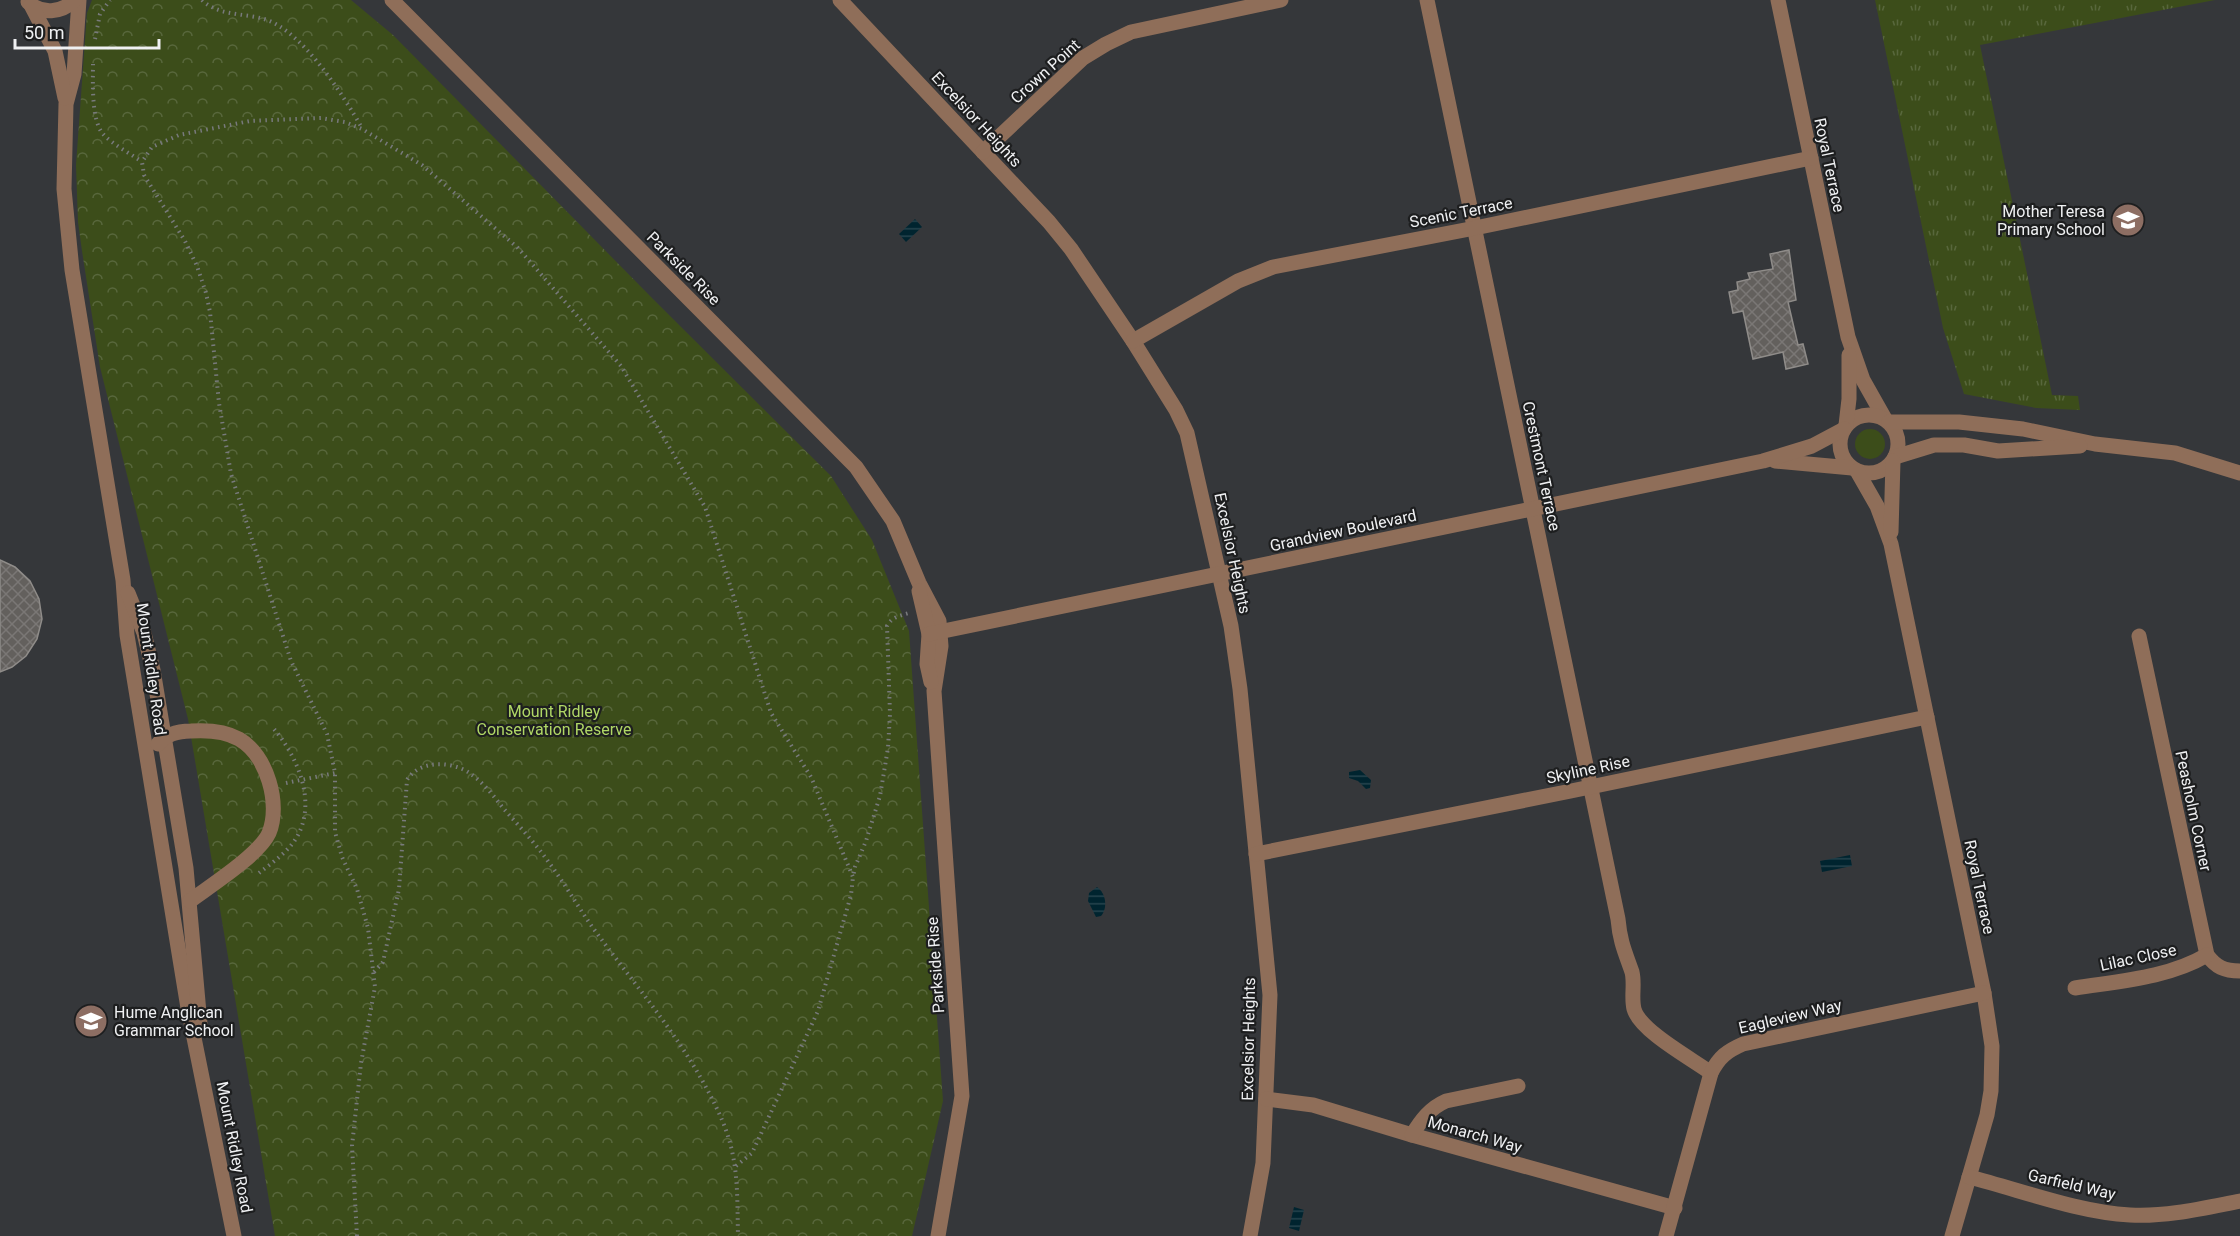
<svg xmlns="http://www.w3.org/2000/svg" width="2240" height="1236" font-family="Roboto,sans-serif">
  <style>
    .grass { fill: url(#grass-tufts) }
    .park { fill: url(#park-crowns) }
    .garden { fill: #3c4d1a }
    .water { fill: url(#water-rules) }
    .building { fill: url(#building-cross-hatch); stroke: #8f8c89; stroke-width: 1.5 }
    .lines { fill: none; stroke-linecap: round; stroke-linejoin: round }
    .path { stroke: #787a7c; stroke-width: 4; stroke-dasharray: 1.5 4.5; stroke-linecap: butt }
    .minor { stroke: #8f6e59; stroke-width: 15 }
    .labels { text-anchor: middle; stroke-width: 4.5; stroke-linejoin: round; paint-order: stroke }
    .street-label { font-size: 16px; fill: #eff0f2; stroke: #1d1e1f }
    .poi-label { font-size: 16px; fill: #eff0f2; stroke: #1d1e1f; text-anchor: end }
    .park-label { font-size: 16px; fill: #b0d766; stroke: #1d1e1f }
  </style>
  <defs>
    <pattern id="grass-tufts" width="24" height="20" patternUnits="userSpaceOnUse" patternTransform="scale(1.5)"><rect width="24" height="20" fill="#3c4d1a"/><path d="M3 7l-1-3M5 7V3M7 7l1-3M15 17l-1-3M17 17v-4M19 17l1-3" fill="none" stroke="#58673c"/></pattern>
    <pattern id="park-crowns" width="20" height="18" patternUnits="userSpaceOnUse" patternTransform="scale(1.5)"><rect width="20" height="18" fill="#3c4d1a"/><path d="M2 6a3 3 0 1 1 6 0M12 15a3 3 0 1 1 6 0" fill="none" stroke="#58673c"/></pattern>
    <pattern id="water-rules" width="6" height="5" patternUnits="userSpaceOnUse" patternTransform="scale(1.5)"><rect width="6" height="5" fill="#00242f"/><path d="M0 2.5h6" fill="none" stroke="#26444e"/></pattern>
    <pattern id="building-cross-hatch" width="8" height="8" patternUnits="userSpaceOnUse" patternTransform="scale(1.5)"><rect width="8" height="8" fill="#63605d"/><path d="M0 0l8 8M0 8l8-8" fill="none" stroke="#7a7775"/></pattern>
  </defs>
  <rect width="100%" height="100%" fill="#35373a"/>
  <polygon class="grass" points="1875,0 2215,0 1980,45 2052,395 2078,396 2080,410 2036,408 1964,394 1943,328"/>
  <polygon class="park" points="92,0 351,0 393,35 653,299 831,476 872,540 909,631 943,1101 912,1236 275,1236 188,719 100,367 82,251 78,222 76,165 87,13"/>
  <circle class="garden" cx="1870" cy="444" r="15"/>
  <g class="water">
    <polygon points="915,219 922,227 906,242 899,234"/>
    <polygon points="1360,770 1371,780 1370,788 1366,789 1358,781 1349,778 1349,772"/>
    <polygon points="1850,855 1852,866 1822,872 1820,861"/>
    <path d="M 1097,887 C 1106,893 1108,908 1101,916 L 1096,917 L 1088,901 L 1089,893 Z"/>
    <polygon points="1294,1207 1304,1210 1299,1231 1289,1228"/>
  </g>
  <g class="building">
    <polygon points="1789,250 1796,300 1788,302 1798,345 1803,344 1808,364 1786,369 1783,352 1753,359 1743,311 1733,313 1729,292 1738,290 1737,282 1750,279 1748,273 1773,269 1770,254"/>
    <polygon points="0,560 15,567 30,581 39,599 42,619 37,639 26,656 12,667 0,672"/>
  </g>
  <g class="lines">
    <g class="path">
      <path d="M 202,0 C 218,16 244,13 264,19 C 302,30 343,95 362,128"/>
      <polyline points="95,39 100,14 110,0"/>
      <path d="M 93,64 C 93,82 91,120 103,134 C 113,145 130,153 142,162"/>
      <polyline points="286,783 335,773"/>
      <path d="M 259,873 C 273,862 291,850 299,833 C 316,798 296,755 274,729"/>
      <path d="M 374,972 L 383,962 L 399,889 L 407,780 C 419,760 450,761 468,772 C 482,781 493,795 503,808 C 519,826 536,844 550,864 C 565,884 578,907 593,928 C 639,991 691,1048 722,1120 C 739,1160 737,1193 738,1236"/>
      <polyline points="736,1166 752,1153 818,1011 851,895 853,877"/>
      <path d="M 357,1236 L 352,1146 L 361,1063 L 375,987 L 368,928 L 357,889 L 342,857 L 335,832 L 335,773 L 327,734 L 291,661 L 231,474 L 219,403 L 210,312 L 206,293 L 197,266 L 185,241 L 144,175 L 142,162 L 152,147 L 179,135 L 250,121 L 321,118 L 345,122 L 362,129 L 422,165 L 518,248 L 621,366 L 705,507 L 771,713 L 811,777 L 853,877 L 855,867 L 866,841 L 880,796 L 888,748 L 890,714 L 887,626 C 892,617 899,616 909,613"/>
    </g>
    <g class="minor">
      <polyline points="79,0 74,74 66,104 64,189 72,270 123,580 127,635 188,1008 234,1236"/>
      <polyline points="392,0 856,467 893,521 919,583 939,621 941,646 934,691 962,1096 938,1236"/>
      <polyline points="840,0 1049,222 1071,249 1133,341 1176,410 1187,433 1231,626 1240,689 1270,995 1263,1163 1250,1236"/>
      <path d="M 1427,0 L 1618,919 C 1620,942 1625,952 1632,972 C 1635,984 1631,997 1634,1009 C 1640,1031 1692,1059 1711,1073"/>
      <polyline points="1778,0 1848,337 1863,380 1885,419"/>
      <path d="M 28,2 C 42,15 61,13 75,0"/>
      <polyline points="31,5 55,51 65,98"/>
      <polyline points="983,152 1083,58 1106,44 1131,32 1281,0"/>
      <polyline points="1133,341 1238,281 1273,267 1475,228 1811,158"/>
      <circle cx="1869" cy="444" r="29"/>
      <polyline points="1889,422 1959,422 2023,429 2095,444 2175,453 2240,473"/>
      <polyline points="1846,425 1849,399 1849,355"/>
      <polyline points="1895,457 1934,445 1964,445 1998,451 2080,446"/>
      <polyline points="1775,461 1852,468"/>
      <polyline points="1857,471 1877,506 1891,544 1984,993 1992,1046 1991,1091 1987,1115 1952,1236"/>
      <polyline points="1891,532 1893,461"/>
      <polyline points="919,591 929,634 927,664 931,682"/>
      <polyline points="128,593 144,633 153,670 186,868 200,1024"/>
      <polyline points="929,634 1763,461 1812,446 1844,429"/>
      <path d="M 2139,636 L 2207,955 C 2216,967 2224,971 2240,971"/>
      <path d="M 158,744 C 166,734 178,731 191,731 C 207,730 225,731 239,739 C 267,755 281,804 269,833 C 259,855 210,886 190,901"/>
      <polyline points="1256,854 1571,791 1927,717"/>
      <path d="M 2075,988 C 2119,981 2168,978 2207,955"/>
      <polyline points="1266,1099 1313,1105 1412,1135 1675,1208"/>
      <path d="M 1412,1135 C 1421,1120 1430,1108 1446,1101 L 1518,1086"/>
      <path d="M 1969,1177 C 2021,1190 2077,1212 2130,1215 C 2167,1217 2204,1208 2240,1201"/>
      <path d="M 1666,1236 L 1711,1073 C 1719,1057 1727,1051 1743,1044 L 1984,993"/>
    </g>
  </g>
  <defs>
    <g id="school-disc" transform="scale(1.725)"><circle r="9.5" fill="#8d6e63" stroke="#1d1e1f"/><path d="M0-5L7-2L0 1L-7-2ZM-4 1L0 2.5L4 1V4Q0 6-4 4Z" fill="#fff"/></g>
  </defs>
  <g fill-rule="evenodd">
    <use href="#school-disc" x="2128" y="220"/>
    <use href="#school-disc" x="91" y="1021"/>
  </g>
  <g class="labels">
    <g class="street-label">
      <text transform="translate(1045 71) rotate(-42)" y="6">Crown Point</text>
      <text transform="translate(977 119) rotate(47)" y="6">Excelsior Heights</text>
      <text transform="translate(1830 165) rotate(78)" y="6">Royal Terrace</text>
      <text transform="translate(1461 212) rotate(-11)" y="6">Scenic Terrace</text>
      <text transform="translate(684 268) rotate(45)" y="6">Parkside Rise</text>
      <text transform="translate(1542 466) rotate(78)" y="6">Crestmont Terrace</text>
      <text transform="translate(1343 530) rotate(-12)" y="6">Grandview Boulevard</text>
      <text transform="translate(1233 553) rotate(78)" y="6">Excelsior Heights</text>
      <text transform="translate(152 669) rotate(82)" y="6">Mount Ridley Road</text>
      <text transform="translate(1588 769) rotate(-12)" y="6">Skyline Rise</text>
      <text transform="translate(2194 811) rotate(78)" y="6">Peasholm Corner</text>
      <text transform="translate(1980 887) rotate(78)" y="6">Royal Terrace</text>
      <text transform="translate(2138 957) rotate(-12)" y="6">Lilac Close</text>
      <text transform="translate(935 965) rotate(-94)" y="6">Parkside Rise</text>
      <text transform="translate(1790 1016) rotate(-13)" y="6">Eagleview Way</text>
      <text transform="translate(1248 1039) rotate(-89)" y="6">Excelsior Heights</text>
      <text transform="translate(1475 1134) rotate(16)" y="6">Monarch Way</text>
      <text transform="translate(235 1147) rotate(79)" y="6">Mount Ridley Road</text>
      <text transform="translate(2072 1184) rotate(13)" y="6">Garfield Way</text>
    </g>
    <g class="poi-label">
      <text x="2105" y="217">Mother Teresa<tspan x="2105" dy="18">Primary School</tspan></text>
      <text x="114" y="1018" text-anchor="start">Hume Anglican<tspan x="114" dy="18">Grammar School</tspan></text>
    </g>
    <g class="park-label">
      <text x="554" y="717">Mount Ridley<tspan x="554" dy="18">Conservation Reserve</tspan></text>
    </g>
  </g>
  <path d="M15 39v9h144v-9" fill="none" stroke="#eff0f2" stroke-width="3"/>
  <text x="24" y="39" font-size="18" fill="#eff0f2" stroke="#1d1e1f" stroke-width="4.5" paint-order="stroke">50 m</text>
</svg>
